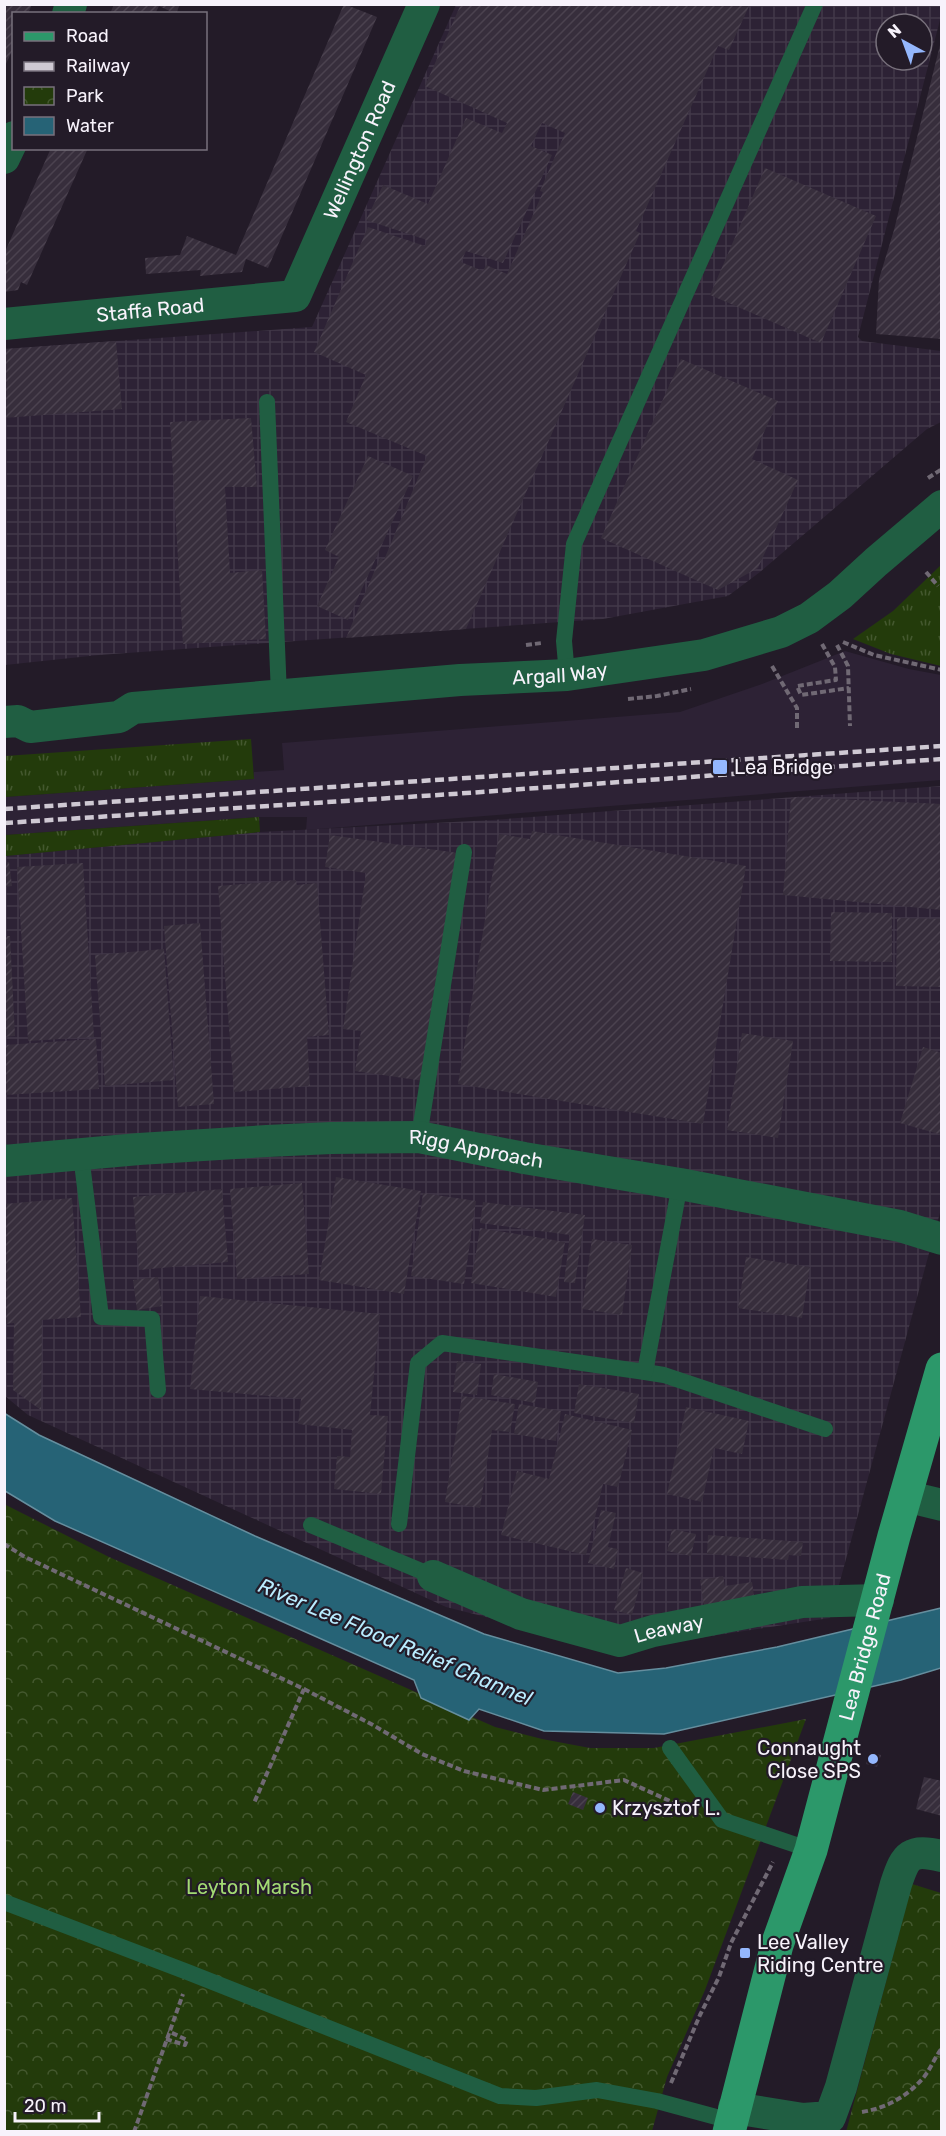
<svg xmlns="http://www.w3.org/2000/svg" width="946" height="2136" font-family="Rubik,sans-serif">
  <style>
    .built { fill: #2d2235 }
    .industrial { fill: url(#industrial-grid); fill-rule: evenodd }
    .grass { fill: url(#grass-tufts) }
    .park { fill: url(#park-crowns) }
    .water { fill: #266376; stroke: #658e9e; stroke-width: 1.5 }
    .building { fill: url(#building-hatch); fill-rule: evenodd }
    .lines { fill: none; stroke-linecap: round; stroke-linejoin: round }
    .path { stroke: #706974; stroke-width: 4; stroke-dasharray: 6 3; stroke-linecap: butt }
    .lane { stroke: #205e42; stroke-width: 16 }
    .street { stroke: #205e42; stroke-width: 32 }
    .primary { stroke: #2c986a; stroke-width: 33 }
    .rail { stroke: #cfc9d3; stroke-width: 4.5; stroke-dasharray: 9 4.5; stroke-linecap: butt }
    .poi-dot { fill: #94b7fd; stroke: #231b28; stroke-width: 2 }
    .labels { text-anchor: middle; stroke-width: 4.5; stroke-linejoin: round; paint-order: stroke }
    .street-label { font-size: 20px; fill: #f7f2fb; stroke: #231b28 }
    .poi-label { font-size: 20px; fill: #f7f2fb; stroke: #231b28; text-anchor: start }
    .park-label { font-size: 20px; fill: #a2da73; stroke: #231b28 }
    .water-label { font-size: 21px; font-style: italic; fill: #b9ecff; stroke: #231b28 }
  </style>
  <defs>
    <pattern id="industrial-grid" width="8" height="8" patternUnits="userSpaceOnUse" patternTransform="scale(1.5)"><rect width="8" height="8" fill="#2d2235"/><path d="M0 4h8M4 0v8" fill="none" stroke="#423849"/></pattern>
    <pattern id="grass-tufts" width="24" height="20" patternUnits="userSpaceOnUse" patternTransform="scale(1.5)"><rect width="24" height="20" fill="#233b0b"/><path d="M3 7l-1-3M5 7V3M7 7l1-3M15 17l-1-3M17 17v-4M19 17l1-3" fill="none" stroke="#44582f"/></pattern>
    <pattern id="park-crowns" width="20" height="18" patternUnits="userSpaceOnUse" patternTransform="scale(1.5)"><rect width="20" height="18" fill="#233b0b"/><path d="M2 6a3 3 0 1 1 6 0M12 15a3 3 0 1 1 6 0" fill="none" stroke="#44582f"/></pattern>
    <pattern id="building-hatch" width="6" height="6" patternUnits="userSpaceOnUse" patternTransform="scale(1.5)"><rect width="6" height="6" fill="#372e3c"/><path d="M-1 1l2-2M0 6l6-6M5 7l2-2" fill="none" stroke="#4b424f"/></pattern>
  </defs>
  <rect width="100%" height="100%" fill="#231b28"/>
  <polygon class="built" points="845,651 909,669 941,675 941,780 306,830 307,817 259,817 5,835 5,797 254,779 254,772 284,770 282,743 680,712 762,684"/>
  <g class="industrial">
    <path d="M 456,5 L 941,5 L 941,16 L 858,337 L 862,341 L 941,351 L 941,422 L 927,429 L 760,572 L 728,596 L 603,619 L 99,655 L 5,665 L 5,349 L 312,327 ZM 886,24 L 922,24 L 922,60 L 886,60 Z"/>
    <polygon points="941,786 941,1209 830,1618 619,1650 446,1607 28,1415 5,1396 4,856 260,832 492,820"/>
  </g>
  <g class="grass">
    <polygon points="941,565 941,666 891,654 853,639 893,611"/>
    <polygon points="251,739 254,779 5,797 5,756"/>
    <polygon points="259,817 260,832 5,856 5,835"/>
  </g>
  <g class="park">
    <polygon points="4,1504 109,1557 495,1727 542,1739 590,1748 654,1748 806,1719 705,1990 667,2077 652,2131 5,2131"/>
    <polygon points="912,1884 941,1893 941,2131 846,2132"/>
  </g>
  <polygon class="water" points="4,1413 39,1435 255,1536 484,1634 618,1673 666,1668 777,1647 941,1608 941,1668 901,1680 664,1734 544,1731 479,1709 469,1720 421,1698 414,1680 55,1521 5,1491"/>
  <g class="building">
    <polygon points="4,4 32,4 28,14 14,14 14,47 4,68"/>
    <polygon points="114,4 180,4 176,14 159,6 155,14 110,14"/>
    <polygon points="344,4 377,17 268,268 246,259 242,272 200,276 201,270 146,274 145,258 180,255 187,236 236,255"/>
    <path d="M 461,4 L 750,4 L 729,50 L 718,46 L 636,231 L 640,233 L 466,629 L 346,638 L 380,558 L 384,560 L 427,456 L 346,422 L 366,375 L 314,352 L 368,227 L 425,246 L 427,240 L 366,220 L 383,185 L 428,204 L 466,118 L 502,133 L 507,123 L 425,86 ZM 542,123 L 565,133 L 540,191 L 543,192 L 507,274 L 486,265 L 483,271 L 461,262 L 466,251 L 503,263 L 552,155 L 531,146 Z"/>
    <polygon points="941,41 942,339 876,334 879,279 894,230"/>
    <polygon points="51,148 88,148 27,285 21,282 18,290 4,292 4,254"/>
    <polygon points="765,168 876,216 821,343 710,295"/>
    <polygon points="116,341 122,409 4,418 4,349"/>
    <polygon points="681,359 778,401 752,459 798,480 758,568 718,590 601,538"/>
    <polygon points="251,418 257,487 225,487 230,573 262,570 266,639 183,644 170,422"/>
    <polygon points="368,456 413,476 348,620 317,606 339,557 325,550"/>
    <polygon points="791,797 942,804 942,910 783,895"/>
    <polygon points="532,831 746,866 703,1124 458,1084 499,834 530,839"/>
    <polygon points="330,835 458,853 424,1081 355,1071 361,1031 343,1029 366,873 325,867"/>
    <polygon points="9,862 12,886 4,887 4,863"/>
    <polygon points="83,863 94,1037 28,1041 17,867"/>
    <polygon points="296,880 297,885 317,883 329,1035 307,1037 310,1086 234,1092 218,886"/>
    <polygon points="831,912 892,913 892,962 830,961"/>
    <polygon points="897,918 942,919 942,987 896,986"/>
    <polygon points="200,923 214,1104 178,1107 164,926"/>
    <polygon points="4,936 10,936 15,1036 4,1037"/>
    <polygon points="164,949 174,1080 105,1086 95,955"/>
    <polygon points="742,1033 793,1041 778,1138 727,1130"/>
    <polygon points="96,1039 99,1089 5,1095 4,1045"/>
    <polygon points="923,1047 942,1053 942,1135 900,1123"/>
    <polygon points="336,1177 421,1191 404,1294 319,1280"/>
    <polygon points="302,1183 309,1274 237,1279 230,1189"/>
    <polygon points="222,1189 228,1262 139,1270 133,1197"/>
    <polygon points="423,1193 476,1201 464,1284 411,1276"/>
    <polygon points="72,1198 81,1317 42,1320 41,1410 13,1390 14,1323 4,1324 4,1204"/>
    <polygon points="483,1202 585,1215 575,1283 564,1282 570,1235 480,1223"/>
    <polygon points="480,1228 565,1242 556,1297 471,1283"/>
    <polygon points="592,1239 632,1245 622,1315 582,1309"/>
    <polygon points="746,1257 810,1267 802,1318 738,1308"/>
    <polygon points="158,1277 162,1306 137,1310 133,1280"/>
    <polygon points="200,1296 380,1314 370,1415 388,1416 381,1494 334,1489 337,1456 350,1457 352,1430 298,1424 301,1399 190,1389"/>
    <polygon points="457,1361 481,1364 477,1395 453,1392"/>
    <polygon points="494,1374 538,1382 535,1403 491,1395"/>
    <polygon points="579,1384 639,1394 634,1423 574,1413"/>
    <polygon points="462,1396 515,1404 510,1432 492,1430 480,1508 445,1502"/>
    <polygon points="519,1404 561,1411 556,1441 514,1434"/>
    <polygon points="686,1407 749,1421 742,1454 714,1448 702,1502 667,1494"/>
    <polygon points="565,1414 632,1430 618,1487 603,1484 586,1555 501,1535 517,1471 549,1479"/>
    <polygon points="601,1510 616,1513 608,1547 618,1549 614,1569 588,1563"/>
    <polygon points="672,1529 696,1534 691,1556 667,1551"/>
    <polygon points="708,1535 790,1541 803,1542 801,1556 789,1555 788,1560 707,1554"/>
    <polygon points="626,1568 643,1573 632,1615 614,1610"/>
    <polygon points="723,1576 725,1586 752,1582 755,1603 705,1612 700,1580"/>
    <polygon points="870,1752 881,1755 877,1767 866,1764"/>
    <polygon points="924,1777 942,1781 942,1816 916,1809"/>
    <polygon points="573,1792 588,1798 583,1810 568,1804"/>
  </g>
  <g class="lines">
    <g class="path">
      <polyline points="928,478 942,469"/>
      <polyline points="926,572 938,586"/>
      <polyline points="843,642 874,655 942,670"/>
      <polyline points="822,644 835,667 836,680 797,686 801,695 849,688"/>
      <polyline points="526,645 542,643"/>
      <polyline points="837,645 848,666 850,726"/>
      <polyline points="772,666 797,708 797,730"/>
      <polyline points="628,699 657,696 691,689"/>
      <polyline points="4,1544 25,1557 304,1689 254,1803"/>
      <polyline points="304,1689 373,1725 422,1754 464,1771 543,1790 624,1780 685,1808"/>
      <polyline points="166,2039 185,2045 187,2040 168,2031"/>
      <polyline points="671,2083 700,2015 719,1977 731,1943 773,1862"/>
      <path d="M 862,2112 C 886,2108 907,2097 924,2077 C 931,2068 935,2057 942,2048"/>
      <polyline points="134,2132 183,1994"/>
    </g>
    <g class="lane">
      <polyline points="267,402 279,695"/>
      <polyline points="567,675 564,641 574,544 815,4"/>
      <polyline points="419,1137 464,852"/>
      <polyline points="81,1155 101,1317 152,1319 158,1390"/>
      <polyline points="645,1372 664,1375 825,1429"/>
      <polyline points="399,1524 418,1363 442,1343 645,1372 680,1184"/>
      <polyline points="311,1525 433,1576"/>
      <polyline points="670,1748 722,1820 811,1850"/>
      <polyline points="4,1902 190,1973 500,2096 536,2098 597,2090 657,2101 731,2121"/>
    </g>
    <g class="street">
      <polyline points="68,14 71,4"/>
      <polyline points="4,158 14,137"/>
      <path id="s1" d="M 4,324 L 295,296 L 424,4"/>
      <path id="s2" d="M 4,722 L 18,721 L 30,727 L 119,717 L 133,708 L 460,680 L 567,675 L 704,655 L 781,632 L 809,618 L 840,595 L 876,562 L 942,506"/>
      <path id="s3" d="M 4,1161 L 139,1149 L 267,1141 L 331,1138 L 419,1137 L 524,1158 L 680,1184 L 900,1226 L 942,1239"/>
      <polyline points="905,1496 942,1505"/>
      <path id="s4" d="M 433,1576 L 521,1614 L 620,1641 L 653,1631 L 802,1602 L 878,1600"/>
      <path d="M 734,2108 L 803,2119 L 830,2117 L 841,2087 L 896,1884 C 906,1854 910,1849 942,1856"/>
    </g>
    <path class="primary" id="s5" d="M 729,2132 L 777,1945 L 811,1850 L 894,1536 L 942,1369"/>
    <g class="rail">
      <polyline points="4,809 942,746"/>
      <polyline points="4,823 453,794 942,759"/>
    </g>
  </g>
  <g class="poi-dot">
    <rect x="712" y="759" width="16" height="16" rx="3"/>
    <circle cx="873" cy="1759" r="6"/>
    <circle cx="600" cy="1808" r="6"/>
    <rect x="739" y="1947" width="12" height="12" rx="3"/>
  </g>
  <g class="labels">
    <g class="street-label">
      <text dy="7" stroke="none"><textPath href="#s1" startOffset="452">Wellington Road</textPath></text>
      <text dy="7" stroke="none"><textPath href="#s1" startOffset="147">Staffa Road</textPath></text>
      <text dy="7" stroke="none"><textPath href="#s2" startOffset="562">Argall Way</textPath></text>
      <text dy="7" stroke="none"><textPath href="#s3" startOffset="474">Rigg Approach</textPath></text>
      <text dy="7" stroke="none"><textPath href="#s4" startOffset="249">Leaway</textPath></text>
      <text dy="7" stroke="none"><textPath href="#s5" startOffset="504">Lea Bridge Road</textPath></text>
    </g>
    <g class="poi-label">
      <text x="734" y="774">Lea Bridge</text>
      <text x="861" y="1755" text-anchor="end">Connaught<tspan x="861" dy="23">Close SPS</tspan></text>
      <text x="612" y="1815">Krzysztof L.</text>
      <text x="757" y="1949">Lee Valley<tspan x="757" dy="23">Riding Centre</tspan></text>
    </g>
    <g class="park-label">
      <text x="249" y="1894">Leyton Marsh</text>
    </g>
    <g class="water-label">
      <text transform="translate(395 1642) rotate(23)" y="7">River Lee Flood Relief Channel</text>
    </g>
  </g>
  <rect width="946" height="2136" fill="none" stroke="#f7f2fb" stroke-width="12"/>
  <rect x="12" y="12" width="195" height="138" fill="#231b28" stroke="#78717c" stroke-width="1.5"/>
  <rect x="24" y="32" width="30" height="9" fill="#2c986a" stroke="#78717c" stroke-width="1.5"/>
  <text x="66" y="42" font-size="18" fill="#f7f2fb">Road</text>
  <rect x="24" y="62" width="30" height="9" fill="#cfc9d3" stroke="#78717c" stroke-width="1.5"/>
  <text x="66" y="72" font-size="18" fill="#f7f2fb">Railway</text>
  <rect x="24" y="87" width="30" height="18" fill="url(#park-crowns)" stroke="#78717c" stroke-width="1.5"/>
  <text x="66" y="102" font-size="18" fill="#f7f2fb">Park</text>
  <rect x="24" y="117" width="30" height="18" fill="#266376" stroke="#78717c" stroke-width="1.5"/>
  <text x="66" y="132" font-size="18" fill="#f7f2fb">Water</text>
  <g transform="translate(904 42) rotate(319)"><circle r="28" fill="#231b28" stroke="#78717c" stroke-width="1.5"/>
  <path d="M0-4.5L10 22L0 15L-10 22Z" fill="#94b7fd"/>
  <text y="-9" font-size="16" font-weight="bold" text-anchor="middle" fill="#f7f2fb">N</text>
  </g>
  <path d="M15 2112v9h84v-9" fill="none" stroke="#f7f2fb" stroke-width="3"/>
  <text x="24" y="2112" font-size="18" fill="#f7f2fb" stroke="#231b28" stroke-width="4.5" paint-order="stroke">20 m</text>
</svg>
